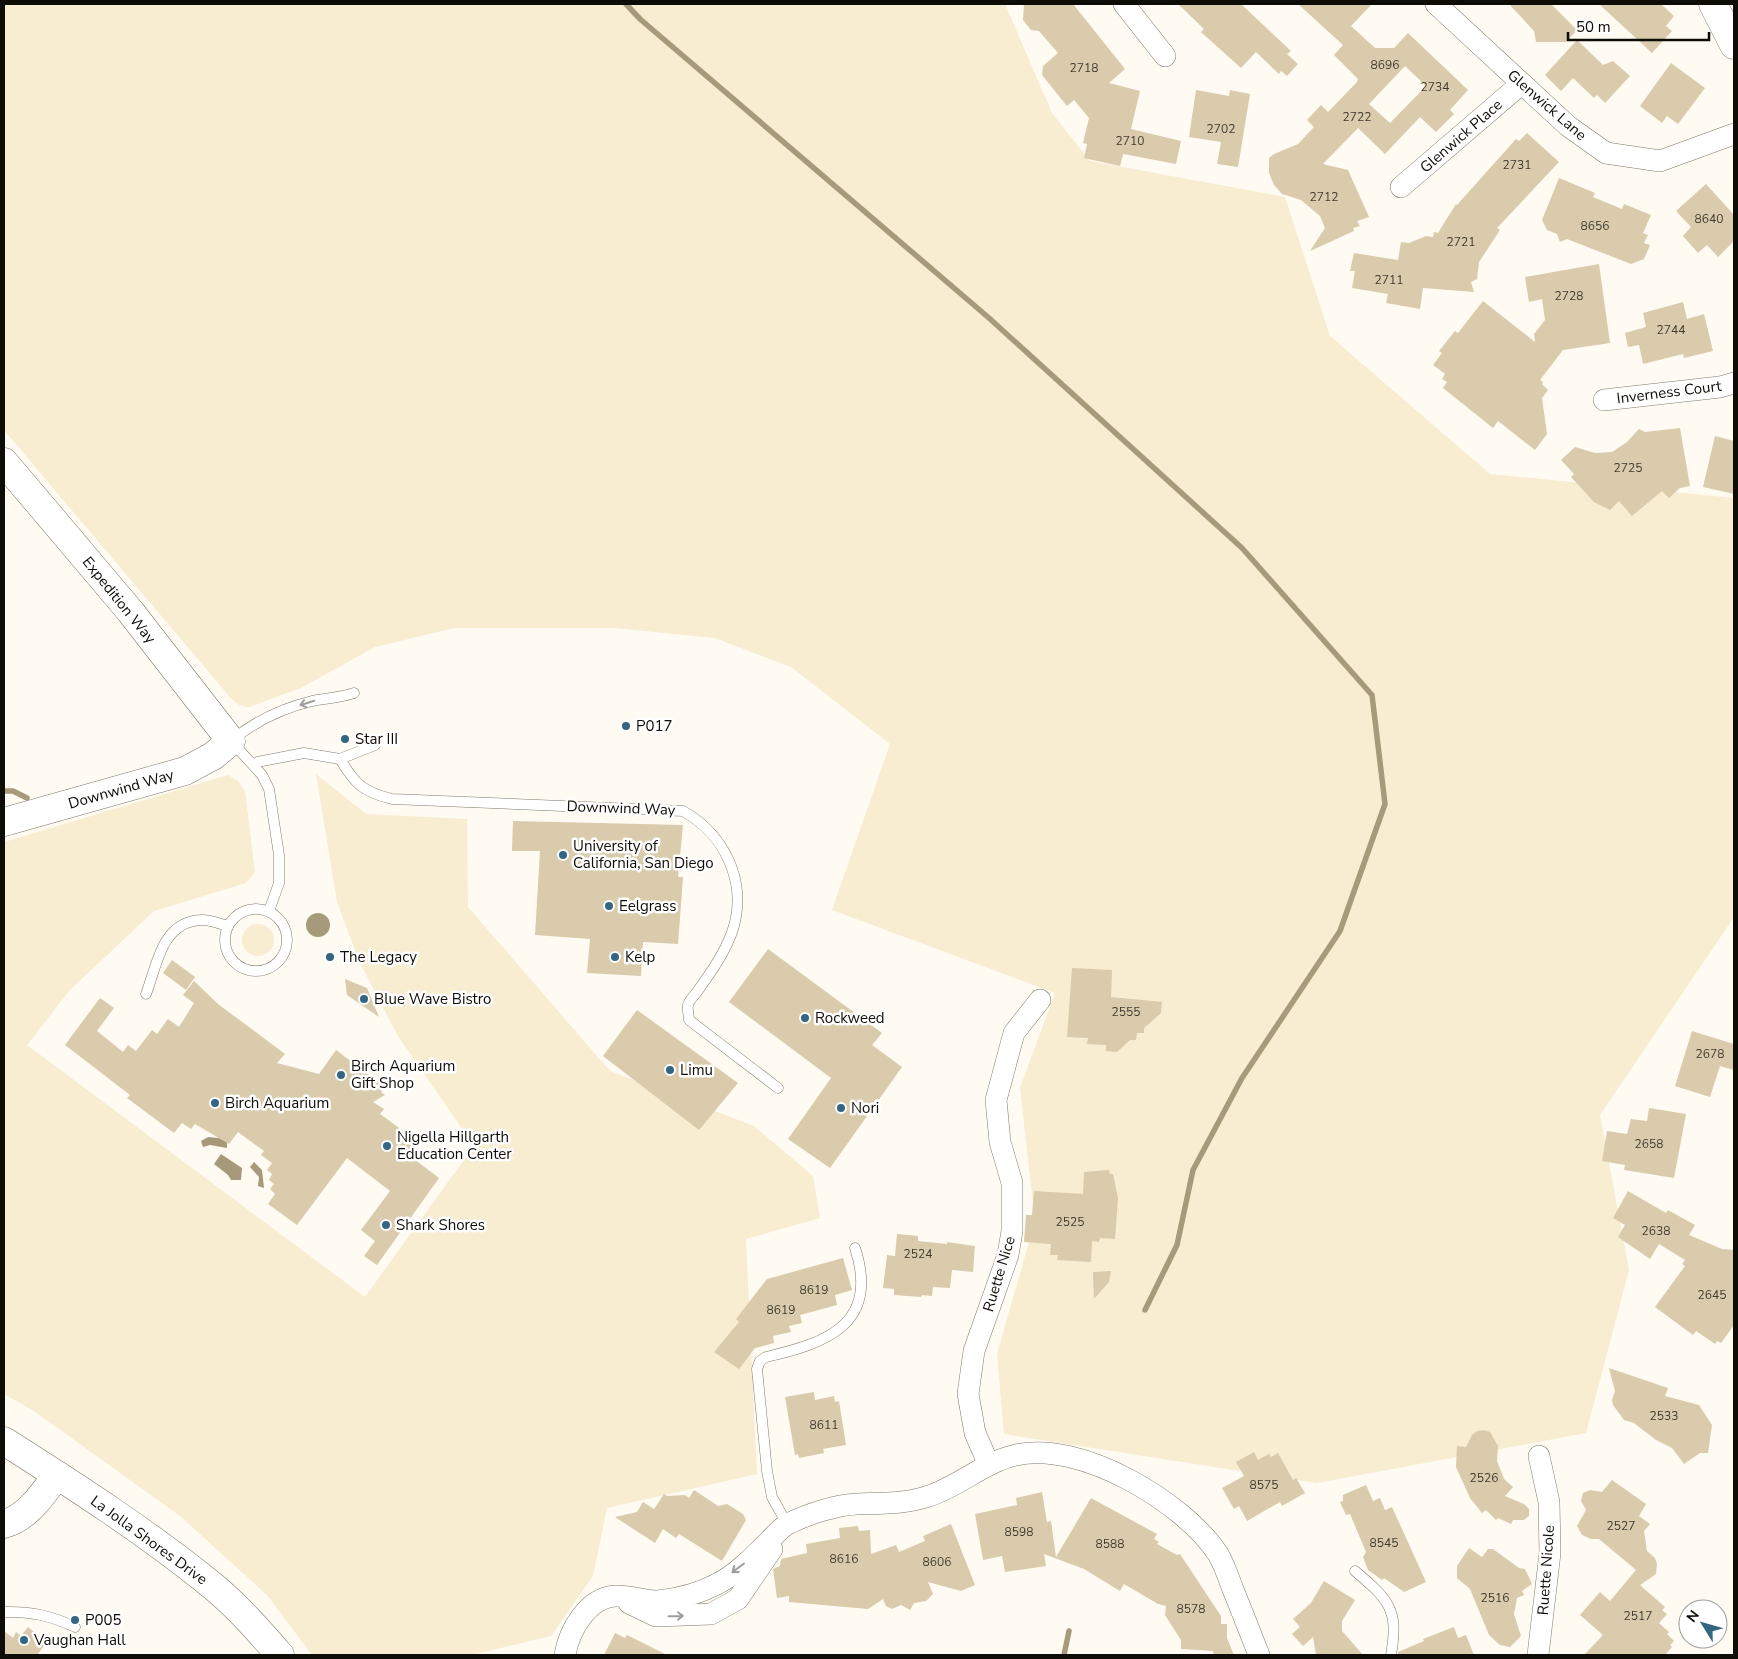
<svg xmlns="http://www.w3.org/2000/svg" width="1738" height="1659" font-family="'Nunito Sans',sans-serif">
  <style>
    .green { fill: #f8ecd1 }
    .water { fill: #a79a7b }
    .lines { fill: none; stroke-linecap: round; stroke-linejoin: round }
    .stream { stroke: #a79a7b; stroke-width: 5.5 }
    .building { fill: #d9cbab; fill-rule: evenodd }
    .lane-casing { stroke: #7f796c; stroke-width: 11 }
    .street-casing { stroke: #7f796c; stroke-width: 22 }
    .secondary-casing { stroke: #7f796c; stroke-width: 29 }
    .lane { stroke: #fff; stroke-width: 10 }
    .street { stroke: #fff; stroke-width: 21 }
    .secondary { stroke: #fff; stroke-width: 28 }
    .oneway { stroke: #9f9e9c }
    .poi-dot { fill: #336683; stroke: #fff; stroke-width: 2 }
    .labels { text-anchor: middle; stroke-width: 5; stroke-linejoin: round; paint-order: stroke }
    .number-label { font-size: 12px; fill: #413c30 }
    .street-label { font-size: 15px; fill: #0e0c07; stroke: #fff }
    .poi-label { font-size: 15px; fill: #0e0c07; stroke: #fff; text-anchor: start }
  </style>
  <rect width="100%" height="100%" fill="#fffbf2"/>
  <g class="green">
    <polygon points="4,4 1005,4 1052,113 1090,161 1285,197 1330,336 1490,474 1734,498 1734,917 1600,1115 1629,1270 1586,1433 1317,1483 1004,1434 997,1354 1035,1221 1020,1088 1055,993 832,910 890,744 791,667 715,638 615,628 454,628 375,647 301,688 249,707 239,705 230,697 4,430"/>
    <polygon points="316,774 366,814 467,819 468,907 610,1071 754,1126 813,1176 820,1218 746,1239 757,1474 607,1508 593,1576 551,1636 472,1655 312,1655 267,1595 180,1516 34,1411 4,1394 4,842 228,775 238,781 245,791 255,872 246,883 154,911 70,990 27,1045 365,1297 474,1146 398,1036 360,963 337,902"/>
    <circle cx="258" cy="940" r="16"/>
  </g>
  <g class="water">
    <circle cx="318" cy="925" r="12"/>
    <polygon points="208,1137 219,1138 227,1142 227,1148 210,1145 203,1147 201,1141"/>
    <polygon points="221,1154 242,1168 241,1180 231,1180 228,1175 214,1164"/>
    <polygon points="254,1162 262,1170 264,1188 258,1186 259,1177 250,1167"/>
  </g>
  <g class="lines">
    <g class="stream">
      <polyline points="626,4 640,19 989,318 1242,548 1372,695 1385,804 1340,931 1242,1078 1193,1170 1177,1245 1145,1310"/>
      <polyline points="4,791 13,791 27,798"/>
      <polyline points="1064,1655 1069,1631"/>
    </g>
  </g>
  <g class="building">
    <polygon points="1024,4 1073,4 1125,69 1109,83 1140,91 1131,129 1181,141 1176,164 1123,154 1120,166 1084,158 1087,144 1083,143 1089,118 1074,100 1067,106 1042,75 1043,66 1058,53 1039,31 1031,30 1023,20"/>
    <polygon points="1178,4 1241,4 1291,51 1287,54 1298,64 1287,76 1281,71 1279,74 1256,52 1241,68 1201,32 1204,29"/>
    <path d="M 1298,4 L 1372,4 L 1351,26 L 1375,48 L 1394,48 L 1408,33 L 1468,90 L 1450,110 L 1454,114 L 1436,132 L 1420,117 L 1385,154 L 1358,128 L 1323,164 L 1348,170 L 1369,217 L 1357,221 L 1360,226 L 1353,228 L 1354,231 L 1310,251 L 1325,228 L 1320,216 L 1301,200 L 1282,194 L 1274,185 L 1269,173 L 1269,158 L 1274,154 L 1298,144 L 1314,127 L 1307,120 L 1321,105 L 1328,112 L 1357,82 L 1358,79 L 1334,55 L 1343,45 ZM 1405,66 L 1426,86 L 1390,123 L 1369,104 Z"/>
    <polygon points="1509,4 1551,4 1577,30 1566,42 1536,42 1534,31"/>
    <polygon points="1599,4 1661,4 1674,16 1666,26 1672,31 1652,53"/>
    <polygon points="1577,40 1603,65 1613,61 1630,76 1605,103 1597,95 1594,98 1573,78 1561,91 1545,75"/>
    <polygon points="1671,63 1705,88 1678,124 1667,116 1662,123 1640,106"/>
    <polygon points="1196,90 1229,96 1230,90 1250,94 1238,167 1217,164 1221,142 1189,137"/>
    <polygon points="1527,133 1559,162 1497,228 1500,230 1479,262 1477,279 1471,282 1474,292 1423,288 1420,309 1386,303 1388,294 1352,288 1355,271 1350,271 1354,253 1398,260 1401,242 1409,243 1426,236 1433,237 1434,232 1438,233 1456,204 1457,205 1516,139 1519,141"/>
    <polygon points="1559,178 1595,193 1593,197 1622,209 1624,204 1651,215 1643,233 1648,235 1644,243 1650,245 1644,259 1631,264 1567,239 1560,242 1557,234 1547,230 1542,220"/>
    <polygon points="1706,184 1734,215 1734,241 1718,257 1707,245 1698,253 1683,236 1691,227 1676,211"/>
    <polygon points="1599,264 1610,343 1563,350 1540,380 1543,382 1542,384 1548,390 1542,398 1547,434 1535,450 1498,421 1493,428 1443,388 1447,382 1442,379 1445,374 1433,365 1442,353 1439,351 1455,331 1458,333 1483,301 1535,342 1534,334 1545,320 1542,299 1529,302 1525,277"/>
    <polygon points="1683,302 1687,319 1704,314 1713,351 1684,358 1683,354 1643,364 1639,345 1628,347 1625,333 1646,327 1643,313"/>
    <polygon points="1680,428 1690,486 1680,488 1669,498 1662,491 1632,516 1619,501 1610,510 1594,502 1571,477 1574,474 1561,460 1575,447 1595,453 1612,452 1627,442 1639,429 1645,432"/>
    <polygon points="1715,436 1734,441 1734,494 1703,487"/>
    <polygon points="513,821 683,825 678,877 683,877 678,944 643,942 641,976 587,973 590,939 535,935 540,851 512,851"/>
    <polygon points="768,949 882,1033 872,1045 902,1067 830,1168 788,1139 831,1078 729,1002"/>
    <polygon points="172,960 195,977 186,990 163,973"/>
    <polygon points="1072,968 1112,970 1111,997 1162,1002 1161,1013 1144,1028 1144,1033 1137,1033 1136,1040 1130,1040 1117,1052 1106,1051 1106,1045 1087,1044 1088,1038 1067,1037"/>
    <polygon points="345,979 367,988 379,1017 347,995"/>
    <polygon points="194,981 218,1004 285,1054 277,1063 319,1074 336,1050 385,1087 381,1092 385,1095 373,1102 384,1109 380,1114 420,1143 410,1156 439,1178 377,1265 364,1256 375,1241 361,1230 390,1191 347,1158 297,1225 268,1204 275,1194 270,1189 274,1184 269,1180 272,1174 267,1170 272,1163 261,1155 264,1151 238,1132 229,1144 195,1124 191,1129 182,1123 174,1133 127,1098 130,1095 65,1045 100,998 114,1008 97,1031 123,1052 128,1045 136,1051 152,1030 157,1034 168,1019 179,1027 194,1003 183,995"/>
    <polygon points="637,1010 738,1083 699,1130 603,1056"/>
    <polygon points="1692,1031 1734,1044 1734,1070 1720,1066 1710,1097 1675,1086"/>
    <polygon points="1649,1108 1686,1114 1674,1178 1624,1170 1625,1165 1602,1161 1607,1131 1627,1134 1631,1119 1647,1121"/>
    <polygon points="1109,1170 1110,1174 1113,1174 1118,1198 1115,1239 1100,1238 1099,1242 1092,1241 1091,1262 1057,1260 1058,1255 1050,1255 1051,1244 1024,1242 1026,1215 1032,1215 1034,1191 1083,1194 1084,1172"/>
    <polygon points="1628,1191 1666,1213 1668,1210 1695,1225 1689,1235 1722,1249 1734,1250 1734,1325 1721,1343 1717,1341 1715,1344 1696,1331 1693,1335 1655,1307 1685,1266 1682,1264 1685,1260 1659,1244 1650,1259 1618,1237 1625,1225 1613,1218"/>
    <polygon points="897,1234 918,1236 918,1241 947,1244 947,1242 975,1246 973,1272 952,1270 950,1288 933,1287 932,1296 922,1295 921,1297 894,1295 894,1289 883,1288 887,1255 895,1256"/>
    <polygon points="843,1258 852,1290 835,1295 837,1305 800,1315 802,1323 789,1326 791,1332 773,1336 774,1343 755,1348 739,1369 714,1352 739,1322 736,1319 767,1279"/>
    <polygon points="1111,1271 1109,1282 1094,1299 1093,1272"/>
    <polygon points="1609,1368 1668,1388 1665,1396 1699,1405 1712,1425 1708,1453 1700,1453 1684,1464 1672,1448 1656,1440 1634,1423 1624,1420 1613,1405 1612,1400 1615,1391"/>
    <polygon points="814,1392 815,1400 834,1396 835,1402 839,1401 846,1445 823,1449 824,1453 799,1458 798,1454 795,1455 785,1397"/>
    <polygon points="1484,1430 1490,1432 1498,1446 1497,1461 1504,1479 1513,1487 1505,1496 1524,1504 1529,1509 1529,1516 1524,1520 1513,1520 1511,1524 1498,1518 1496,1520 1486,1510 1482,1513 1470,1498 1456,1467 1457,1446 1466,1447 1472,1435 1477,1431"/>
    <polygon points="1254,1452 1258,1460 1269,1454 1271,1457 1278,1453 1293,1480 1296,1478 1305,1493 1282,1506 1280,1502 1247,1521 1239,1506 1234,1509 1222,1488 1244,1476 1236,1462"/>
    <polygon points="1612,1480 1646,1504 1639,1516 1650,1524 1644,1531 1647,1551 1655,1558 1657,1564 1656,1574 1640,1585 1665,1607 1662,1610 1667,1614 1659,1623 1669,1632 1667,1634 1674,1641 1670,1645 1672,1647 1665,1655 1584,1655 1603,1635 1580,1615 1600,1592 1610,1601 1636,1570 1599,1539 1591,1539 1582,1535 1577,1526 1586,1510 1581,1501 1583,1493 1590,1490 1602,1492"/>
    <polygon points="1366,1485 1373,1501 1380,1498 1385,1510 1392,1507 1426,1582 1404,1592 1384,1578 1382,1580 1368,1570 1363,1557 1366,1552 1350,1514 1346,1515 1340,1502 1343,1501 1343,1495"/>
    <polygon points="694,1490 718,1506 727,1504 743,1514 746,1520 722,1561 679,1534 676,1538 663,1529 655,1543 615,1517 637,1512 643,1502 654,1509 664,1494 667,1496 685,1495 689,1498"/>
    <polygon points="1042,1492 1047,1522 1051,1521 1056,1557 1091,1498 1157,1534 1154,1539 1159,1542 1157,1544 1177,1555 1180,1554 1221,1616 1221,1624 1227,1624 1227,1638 1234,1655 1214,1655 1213,1651 1181,1649 1181,1640 1165,1615 1166,1606 1158,1604 1124,1584 1120,1591 1084,1569 1044,1554 1046,1566 1005,1572 1002,1556 983,1560 975,1514 1017,1505 1016,1498"/>
    <polygon points="951,1524 975,1585 961,1591 928,1582 933,1594 926,1601 914,1603 910,1610 901,1605 892,1609 886,1606 883,1599 868,1609 789,1602 789,1596 777,1598 773,1569 780,1566 781,1559 807,1553 806,1544 840,1538 839,1528 858,1526 859,1531 870,1530 871,1554 896,1545 899,1552 925,1541 923,1536"/>
    <polygon points="1469,1548 1482,1557 1488,1549 1493,1549 1519,1568 1525,1569 1532,1584 1522,1591 1524,1595 1517,1598 1514,1614 1521,1636 1510,1647 1500,1645 1489,1635 1470,1589 1457,1578 1457,1566"/>
    <polygon points="1324,1581 1355,1600 1342,1621 1342,1631 1363,1655 1316,1655 1313,1637 1303,1646 1292,1634 1300,1627 1293,1619 1311,1603"/>
    <polygon points="28,1627 47,1642 37,1655 4,1655 4,1631 13,1638 16,1632 21,1636"/>
    <polygon points="1454,1627 1458,1638 1466,1635 1474,1655 1398,1655 1398,1652 1424,1641 1423,1639"/>
    <polygon points="615,1633 625,1638 627,1635 667,1655 604,1655"/>
  </g>
  <g class="lines">
    <g class="lane-casing">
      <g id="lane">
        <path d="M 340,759 C 355,784 363,792 392,799 L 683,811 C 730,837 752,894 727,944 C 720,960 709,975 699,989 C 696,994 689,1000 688,1005 C 687,1009 689,1016 689,1020 L 778,1088"/>
        <polyline points="252,763 304,753 340,759 375,745"/>
        <circle cx="256" cy="940" r="31"/>
        <path d="M 269,911 L 279,883 L 279,855 L 269,789 L 262,775 L 231,741 C 254,722 283,708 312,701 C 326,698 340,698 354,693"/>
        <path d="M 146,994 C 157,966 161,922 201,920 C 209,919 220,924 228,926"/>
        <path d="M 787,1524 L 772,1497 L 767,1471 L 757,1369 L 760,1361 L 766,1357 C 827,1343 880,1324 855,1248"/>
        <path d="M 1355,1571 C 1389,1600 1399,1609 1391,1655"/>
        <path d="M 4,1612 C 31,1611 51,1616 75,1627"/>
      </g>
    </g>
    <g class="street-casing">
      <g id="street">
        <polyline points="1124,4 1165,56"/>
        <polyline points="1436,4 1568,126 1606,153 1660,161 1734,134"/>
        <polyline points="1401,187 1521,84"/>
        <polyline points="1604,400 1720,387 1734,383"/>
        <polyline points="989,1465 975,1433 968,1394 974,1351 1008,1255 1012,1231 1012,1183 1000,1142 996,1100 1014,1033 1040,1000"/>
        <polyline points="629,1603 656,1616 711,1614 738,1599 772,1549"/>
        <path d="M 565,1655 C 569,1631 587,1598 615,1596 C 629,1595 644,1601 658,1601 C 677,1599 700,1593 717,1584 C 737,1574 754,1556 770,1540 C 776,1534 782,1526 790,1523 C 808,1514 836,1505 857,1504 C 880,1503 903,1504 926,1497 C 957,1488 984,1462 1016,1455 C 1080,1440 1184,1502 1218,1554 C 1224,1564 1228,1576 1232,1587 C 1241,1609 1250,1632 1259,1655"/>
        <polyline points="1538,1655 1550,1553 1549,1502 1539,1456"/>
      </g>
    </g>
    <g class="secondary-casing">
      <g id="secondary">
        <polyline points="1713,4 1734,45"/>
        <polyline points="4,462 130,611 231,741 213,756 185,771 4,822"/>
        <path d="M 4,1441 C 75,1486 148,1533 214,1587 C 238,1607 259,1631 280,1655"/>
        <path d="M 4,1524 C 27,1518 43,1494 57,1475"/>
      </g>
    </g>
    <use href="#lane" class="lane"/>
    <use href="#street" class="street"/>
    <use href="#secondary" class="secondary"/>
  </g>
  <defs><path id="oneway-shaft" d="M-6 0H5M1.5-3L5.5 0L1.5 3" fill="none" stroke-width="1.6" stroke-linecap="round" stroke-linejoin="round" transform="scale(1.25)"/></defs>
  <g class="oneway">
    <use href="#oneway-shaft" transform="translate(307 703) rotate(162)"/>
    <use href="#oneway-shaft" transform="translate(738 1568) rotate(143)"/>
    <use href="#oneway-shaft" transform="translate(676 1616) rotate(-1)"/>
  </g>
  <g class="poi-dot">
    <circle cx="626" cy="726" r="5"/>
    <circle cx="345" cy="739" r="5"/>
    <circle cx="563" cy="855" r="5"/>
    <circle cx="609" cy="906" r="5"/>
    <circle cx="330" cy="957" r="5"/>
    <circle cx="615" cy="957" r="5"/>
    <circle cx="364" cy="999" r="5"/>
    <circle cx="805" cy="1018" r="5"/>
    <circle cx="670" cy="1070" r="5"/>
    <circle cx="341" cy="1075" r="5"/>
    <circle cx="215" cy="1103" r="5"/>
    <circle cx="841" cy="1108" r="5"/>
    <circle cx="387" cy="1146" r="5"/>
    <circle cx="386" cy="1225" r="5"/>
    <circle cx="75" cy="1620" r="5"/>
    <circle cx="24" cy="1640" r="5"/>
  </g>
  <g class="labels">
    <g class="number-label">
      <text x="1385" y="69">8696</text>
      <text x="1084" y="72">2718</text>
      <text x="1435" y="91">2734</text>
      <text x="1357" y="121">2722</text>
      <text x="1221" y="133">2702</text>
      <text x="1130" y="145">2710</text>
      <text x="1517" y="169">2731</text>
      <text x="1324" y="201">2712</text>
      <text x="1709" y="223">8640</text>
      <text x="1595" y="230">8656</text>
      <text x="1461" y="246">2721</text>
      <text x="1389" y="284">2711</text>
      <text x="1569" y="300">2728</text>
      <text x="1671" y="334">2744</text>
      <text x="1628" y="472">2725</text>
      <text x="1126" y="1016">2555</text>
      <text x="1710" y="1058">2678</text>
      <text x="1649" y="1148">2658</text>
      <text x="1070" y="1226">2525</text>
      <text x="1656" y="1235">2638</text>
      <text x="918" y="1258">2524</text>
      <text x="814" y="1294">8619</text>
      <text x="1712" y="1299">2645</text>
      <text x="781" y="1314">8619</text>
      <text x="1664" y="1420">2533</text>
      <text x="824" y="1429">8611</text>
      <text x="1484" y="1482">2526</text>
      <text x="1264" y="1489">8575</text>
      <text x="1621" y="1530">2527</text>
      <text x="1019" y="1536">8598</text>
      <text x="1384" y="1547">8545</text>
      <text x="1110" y="1548">8588</text>
      <text x="844" y="1563">8616</text>
      <text x="937" y="1566">8606</text>
      <text x="1495" y="1602">2516</text>
      <text x="1191" y="1613">8578</text>
      <text x="1638" y="1620">2517</text>
    </g>
    <g class="street-label">
      <text transform="translate(1547 105) rotate(41)" y="5">Glenwick Lane</text>
      <text transform="translate(1461 136) rotate(-41)" y="5">Glenwick Place</text>
      <text transform="translate(1669 392) rotate(-7)" y="5">Inverness Court</text>
      <text transform="translate(119 600) rotate(51)" y="5">Expedition Way</text>
      <text transform="translate(121 789) rotate(-16)" y="5">Downwind Way</text>
      <text transform="translate(621 808) rotate(2)" y="5">Downwind Way</text>
      <text transform="translate(999 1274) rotate(-73)" y="5">Ruette Nice</text>
      <text transform="translate(149 1540) rotate(36)" y="5">La Jolla Shores Drive</text>
      <text transform="translate(1546 1570) rotate(-86)" y="5">Ruette Nicole</text>
    </g>
    <g class="poi-label">
      <text x="636" y="731">P017</text>
      <text x="355" y="744">Star III</text>
      <text x="573" y="851">University of<tspan x="573" dy="17">California, San Diego</tspan></text>
      <text x="619" y="911">Eelgrass</text>
      <text x="340" y="962">The Legacy</text>
      <text x="625" y="962">Kelp</text>
      <text x="374" y="1004">Blue Wave Bistro</text>
      <text x="815" y="1023">Rockweed</text>
      <text x="351" y="1071">Birch Aquarium<tspan x="351" dy="17">Gift Shop</tspan></text>
      <text x="680" y="1075">Limu</text>
      <text x="225" y="1108">Birch Aquarium</text>
      <text x="851" y="1113">Nori</text>
      <text x="397" y="1142">Nigella Hillgarth<tspan x="397" dy="17">Education Center</tspan></text>
      <text x="396" y="1230">Shark Shores</text>
      <text x="85" y="1625">P005</text>
      <text x="34" y="1645">Vaughan Hall</text>
    </g>
  </g>
  <rect width="1738" height="1659" fill="none" stroke="#0e0c07" stroke-width="10"/>
  <g transform="translate(1703 1624) rotate(307)"><circle r="24" fill="#ffffff" stroke="#9f9e9c"/>
  <path d="M0-4L9 19L0 12L-9 19Z" fill="#336683"/>
  <text y="-8" font-size="14" font-weight="bold" text-anchor="middle" fill="#0e0c07">N</text>
  </g>
  <path d="M1568 32v8h141v-8" fill="none" stroke="#0e0c07" stroke-width="2.5"/>
  <text x="1576" y="32" font-size="15" fill="#0e0c07" stroke="#ffffff" stroke-width="4" paint-order="stroke">50 m</text>
</svg>
